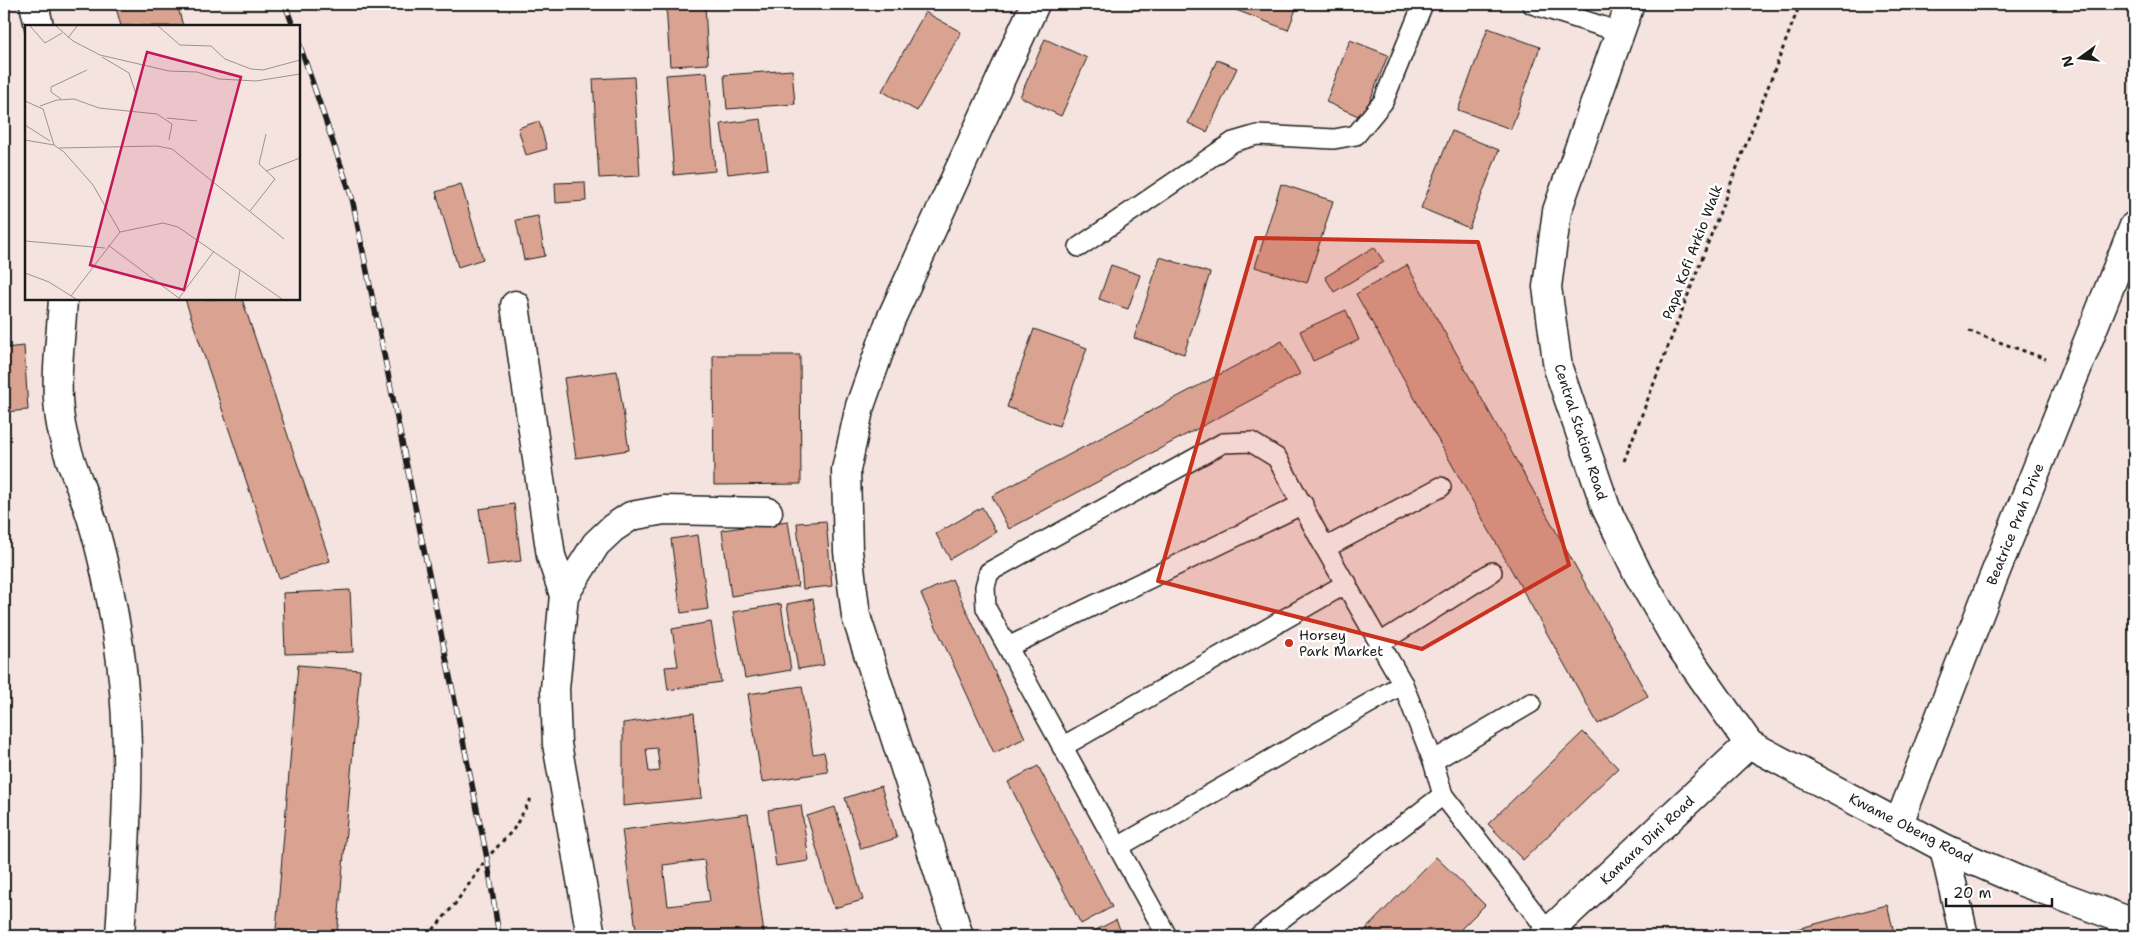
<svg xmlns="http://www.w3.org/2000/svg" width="2138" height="940" font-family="'Shantell Sans',sans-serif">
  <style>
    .building { fill: #daa391; stroke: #1c1c1c; fill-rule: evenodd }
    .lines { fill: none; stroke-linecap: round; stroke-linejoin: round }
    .lane-casing { stroke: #1c1c1c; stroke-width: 22 }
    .street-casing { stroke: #1c1c1c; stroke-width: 31 }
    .secondary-casing { stroke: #1c1c1c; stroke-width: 31 }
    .path { stroke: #1c1c1c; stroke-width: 3; stroke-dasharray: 4 4; stroke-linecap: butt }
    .lane { stroke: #fff; stroke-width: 19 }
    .street { stroke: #fff; stroke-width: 28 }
    .secondary { stroke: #fff; stroke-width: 28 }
    .rail-casing { stroke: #1c1c1c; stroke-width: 5.5 }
    .rail { stroke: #fff; stroke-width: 4; stroke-dasharray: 11; stroke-linecap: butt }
    .marked { fill: #c8321e; fill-opacity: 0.2; stroke: #c8321e; stroke-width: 4; stroke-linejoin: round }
    .poi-dot { fill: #c8321e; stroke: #fff; stroke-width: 2 }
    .labels { text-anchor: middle; stroke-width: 5; stroke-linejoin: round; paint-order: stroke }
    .street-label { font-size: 14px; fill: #1c1c1c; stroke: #fff }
    .poi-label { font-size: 14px; fill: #1c1c1c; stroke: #fff; text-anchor: start }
    .inset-road { fill: none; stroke: #9e9390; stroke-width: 1 }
    .view { fill: #c2185b; fill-opacity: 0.15; stroke: #c2185b; stroke-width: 2.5 }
    .inset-edge { fill: none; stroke: #1c1c1c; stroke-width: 2.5 }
  </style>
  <rect width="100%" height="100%" fill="#f4e3de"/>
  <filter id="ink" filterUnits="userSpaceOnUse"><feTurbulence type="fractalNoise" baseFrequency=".02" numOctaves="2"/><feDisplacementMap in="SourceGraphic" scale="10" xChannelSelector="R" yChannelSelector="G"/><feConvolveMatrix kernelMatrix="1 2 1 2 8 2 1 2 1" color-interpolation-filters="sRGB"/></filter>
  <g filter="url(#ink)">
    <g class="building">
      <polygon points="115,4 177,4 183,26 121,26"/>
      <polygon points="534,4 588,4 534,7"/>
      <polygon points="666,4 705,4 708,64 670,66"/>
      <polygon points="1238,4 1298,4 1288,30 1236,10"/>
      <polygon points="925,12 961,32 917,111 882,91"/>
      <polygon points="1488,28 1540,47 1511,129 1458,110"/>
      <polygon points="1045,39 1087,58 1061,116 1020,97"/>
      <polygon points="1350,40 1388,55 1363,118 1326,102"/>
      <polygon points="1217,60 1237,68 1207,132 1188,123"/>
      <polygon points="792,70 795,104 727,109 724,75"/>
      <polygon points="707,72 715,171 674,175 666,75"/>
      <polygon points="634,77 640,176 599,178 593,79"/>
      <polygon points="761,119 768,169 728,174 721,124"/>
      <polygon points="539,121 547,149 526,155 518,128"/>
      <polygon points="1452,131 1499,150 1469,228 1421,208"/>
      <polygon points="585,182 586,201 556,203 555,183"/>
      <polygon points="461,184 483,259 458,267 436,192"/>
      <polygon points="1281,184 1333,201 1307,283 1255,267"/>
      <polygon points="538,216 545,256 524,260 516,220"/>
      <polygon points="1374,247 1384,262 1334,292 1325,277"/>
      <polygon points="1160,257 1210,273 1184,354 1134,338"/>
      <polygon points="1111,265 1140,275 1128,309 1099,299"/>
      <polygon points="1407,265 1648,696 1598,724 1356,294"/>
      <polygon points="185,299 242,299 330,561 279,578"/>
      <polygon points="1346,310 1359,340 1313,361 1300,331"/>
      <polygon points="1034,329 1087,348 1059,426 1007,407"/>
      <polygon points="1282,341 1300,374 1009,529 992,496"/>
      <polygon points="24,346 28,410 4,412 4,348"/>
      <polygon points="713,355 800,355 801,484 714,485"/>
      <polygon points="617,371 629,450 576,458 564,378"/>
      <polygon points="514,504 521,561 487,565 479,509"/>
      <polygon points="982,507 996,532 950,559 936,534"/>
      <polygon points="788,521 798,586 731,596 722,530"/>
      <polygon points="826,521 832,586 803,589 797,523"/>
      <polygon points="698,535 708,609 681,613 671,539"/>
      <polygon points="952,579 1025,738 994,753 921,594"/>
      <polygon points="350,590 353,652 285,654 283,593"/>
      <polygon points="813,599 824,665 798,669 787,604"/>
      <polygon points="781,604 791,670 745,678 733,612"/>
      <polygon points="711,622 721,682 668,690 665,667 678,666 672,629"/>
      <polygon points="298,665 360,670 337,935 276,930"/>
      <polygon points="802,686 813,754 824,752 828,772 762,782 748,694"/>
      <path d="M 694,713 L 702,798 L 623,806 L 623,723 ZM 657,748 L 660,771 L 649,772 L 646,749 Z"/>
      <polygon points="1583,732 1618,768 1523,860 1488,824"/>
      <polygon points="1038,766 1112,907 1081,924 1008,782"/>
      <polygon points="881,786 897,838 861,849 845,798"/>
      <polygon points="801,805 809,861 776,866 768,810"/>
      <polygon points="835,807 863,900 834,908 807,816"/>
      <path d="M 748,814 L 764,934 L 752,936 L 637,936 L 622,830 ZM 704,860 L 710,901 L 668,906 L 663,865 Z"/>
      <polygon points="1436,857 1485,905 1454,936 1359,936"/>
      <polygon points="1887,905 1895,936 1775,936 1774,935"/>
      <polygon points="1116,920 1123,936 1087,936 1086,935"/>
      <polygon points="847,927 849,936 807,936"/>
    </g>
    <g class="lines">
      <g class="lane-casing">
        <g id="lane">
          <polyline points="1532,4 1620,32"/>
          <polyline points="1079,247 1233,142 1257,135 1334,139 1356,135 1383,102 1423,4"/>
          <polyline points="1325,548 1441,487"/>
          <polyline points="1380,643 1492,572"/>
          <polyline points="1008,647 1303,504"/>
          <polyline points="1062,747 1347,583"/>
          <polyline points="1433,761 1531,703"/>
          <polyline points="1118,847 1403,684"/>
          <polyline points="1167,936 986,608 985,587 989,572 1223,443 1251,442 1277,458 1325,548 1403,684 1433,761 1443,795"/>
          <polyline points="1259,936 1443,795 1549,932"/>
        </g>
      </g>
      <g class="street-casing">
        <g id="street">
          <polyline points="34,4 39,26"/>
          <path d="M 63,299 C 61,339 54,379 60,419 C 65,454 82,487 92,520 C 103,557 111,596 117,634 C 134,734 126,836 120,936"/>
          <polyline points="515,305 551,556 564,595"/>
          <polyline points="1899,823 1990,586 2134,226"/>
          <polyline points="1944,848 1964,936"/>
          <polyline points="591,936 557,744 555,689 564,595 596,544 613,528 631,516 664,510 768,512"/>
          <polyline points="959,936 856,616 848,551 846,470 860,406 890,321 1035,4"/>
        </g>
      </g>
      <g class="secondary-casing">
        <g id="secondary">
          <polyline points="1630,4 1557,211 1547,287 1558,368 1606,508 1638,574 1678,643 1749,744 1944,848 2020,881 2134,923"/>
          <polyline points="1544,936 1749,744"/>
        </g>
      </g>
      <g class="path">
        <polyline points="1969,331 2046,359"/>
        <polyline points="1624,461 1800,4"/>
        <polyline points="428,936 455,904 487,858 513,830 532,797"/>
      </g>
      <use href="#lane" class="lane"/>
      <use href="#street" class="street"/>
      <use href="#secondary" class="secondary"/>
      <g class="rail-casing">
        <g id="rail">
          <polyline points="285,4 293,26"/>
          <polyline points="299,43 352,198 487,858 499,936"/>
        </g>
      </g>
      <use href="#rail" class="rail"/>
    </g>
  </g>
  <path class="marked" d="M 1256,238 L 1478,242 L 1569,565 L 1422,649 L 1158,581 Z"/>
  <circle class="poi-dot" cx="1289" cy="643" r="5"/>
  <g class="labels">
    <g class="street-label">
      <text transform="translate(1692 252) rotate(-69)" y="5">Papa Kofi Arkio Walk</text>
      <text transform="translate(1581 432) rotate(72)" y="5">Central Station Road</text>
      <text transform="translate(2015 524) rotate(-68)" y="5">Beatrice Prah Drive</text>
      <text transform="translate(1911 828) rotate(27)" y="5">Kwame Obeng Road</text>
      <text transform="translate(1647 840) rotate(-43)" y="5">Kamara Dini Road</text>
    </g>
    <g class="poi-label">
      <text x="1299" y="640">Horsey<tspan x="1299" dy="16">Park Market</tspan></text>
    </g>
  </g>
  <g transform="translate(25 25)">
    <rect width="275" height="275" fill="#f4e3de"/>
    <path class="inset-road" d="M 5,1 L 20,18 L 37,8M 31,1 L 48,16 L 75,30 L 144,46 L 172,47 L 194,54 L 231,56 L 275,49M 133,1 L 155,20 L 186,21 L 200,34 L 226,44 L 238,45 L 275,35M 43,13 L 52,1M 77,32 L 104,48 L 111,69M 36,74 L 26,67 L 26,62 L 62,45M 0,76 L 18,84 L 29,120M 15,81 L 32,75 L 49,74 L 74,83 L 132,89 L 147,99 L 144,115M 142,93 L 172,96M 0,100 L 25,116M 0,115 L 29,120 L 39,127 L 68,160 L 95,207M 34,123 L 132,121 L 147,124 L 259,214M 241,146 L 275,133M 225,186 L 250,154 L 234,139 L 241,109M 0,216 L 80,223M 83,220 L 155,274M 0,248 L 24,257 L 51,274M 46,271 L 95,207 L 138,198 L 153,202 L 257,274M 154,273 L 189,226M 210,274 L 215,245"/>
    <path class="view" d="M 122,27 L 216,52 L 159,265 L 65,240 Z"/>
    <rect width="275" height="275" class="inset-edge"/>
  </g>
  <rect width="2138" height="940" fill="none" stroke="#fff" stroke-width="20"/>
  <rect x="10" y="10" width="2118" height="920" fill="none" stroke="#1c1c1c" stroke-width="2" filter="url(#ink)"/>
  <g transform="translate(2080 58) rotate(255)" stroke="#ffffff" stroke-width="4" paint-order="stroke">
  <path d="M0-4L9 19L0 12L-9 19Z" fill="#1c1c1c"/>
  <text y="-8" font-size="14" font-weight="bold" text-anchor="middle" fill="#1c1c1c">N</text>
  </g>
  <path d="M1946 898v8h106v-8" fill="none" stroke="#1c1c1c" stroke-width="2.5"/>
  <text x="1953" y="898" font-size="15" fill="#1c1c1c" stroke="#ffffff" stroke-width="4" paint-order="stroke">20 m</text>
</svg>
